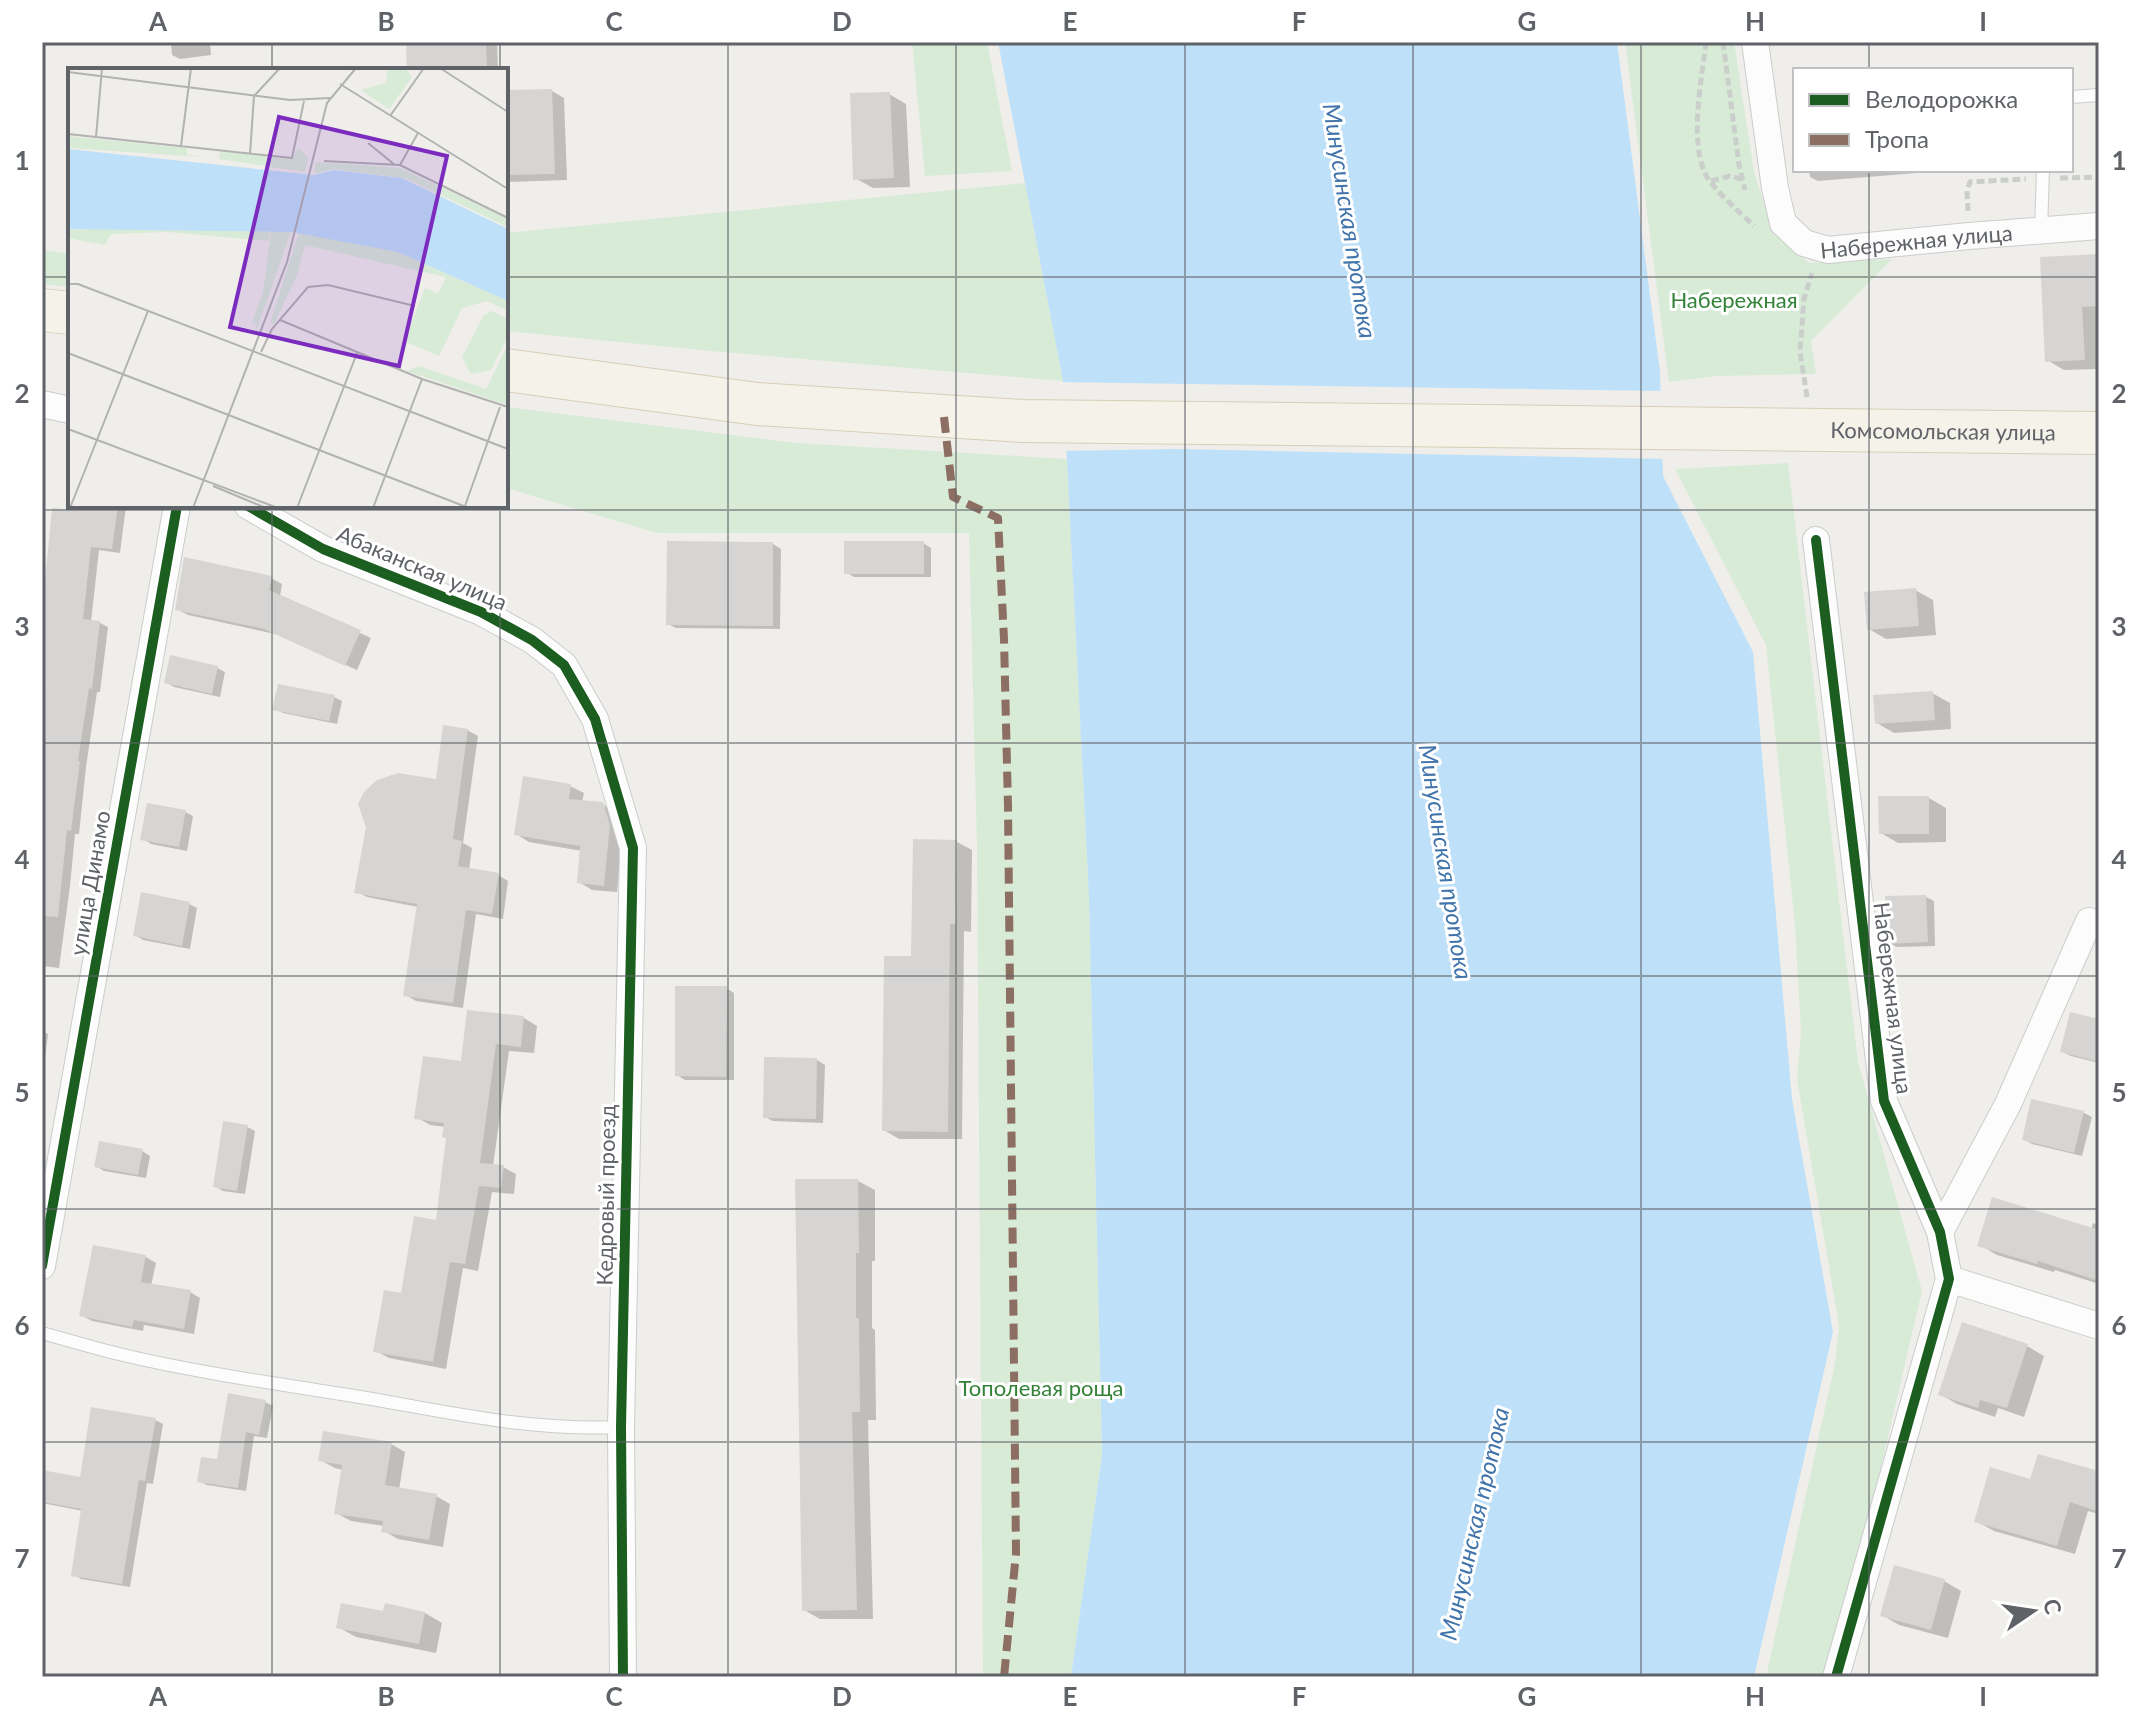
<svg xmlns="http://www.w3.org/2000/svg" width="2141" height="1719" font-family="Lato,sans-serif">
  <style>
    .green { fill: #d8ebd6 }
    .water { fill: #bfe0f9 }
    .pier { fill: #efeeea }
    .shadow { fill: #0003 }
    .building { fill: #d6d5d3 }
    .lines { fill: none; stroke-linecap: round; stroke-linejoin: round }
    .service-casing { stroke: #cbcccc; stroke-width: 14 }
    .minor-casing { stroke: #cbcccc; stroke-width: 28 }
    .primary-casing { stroke: #d7ceb8; stroke-width: 44 }
    .path { stroke: #cacfcc; stroke-width: 5; stroke-dasharray: 8 4; stroke-linecap: butt }
    .service { stroke: #fdfcfc; stroke-width: 12 }
    .minor { stroke: #fdfcfc; stroke-width: 26 }
    .primary { stroke: #f4f2e9; stroke-width: 42 }
    .quiet { stroke: #8d6e63; stroke-width: 8; stroke-dasharray: 16 8; stroke-linecap: butt }
    .cycleway-casing { stroke: #fff; stroke-width: 15 }
    .cycleway { stroke: #1b5e20; stroke-width: 10 }
    .grid { fill: none; stroke: #5f6368; stroke-width: 2; stroke-opacity: 0.55 }
    .labels { text-anchor: middle; stroke-width: 6; stroke-linejoin: round; paint-order: stroke }
    .street-label { font-size: 22px; fill: #5f6368; stroke: #fff }
    .park-label { font-size: 22px; fill: #348238; stroke: #fff }
    .water-label { font-size: 24px; font-style: italic; fill: #4174aa; stroke: #fff }
    .inset-road { fill: none; stroke: #b1b2b2; stroke-width: 2 }
    .view { fill: #7b2cbf; fill-opacity: 0.15; stroke: #7b2cbf; stroke-width: 4 }
    .inset-edge { fill: none; stroke: #5f6368; stroke-width: 4 }
    .neatline { fill: none; stroke: #5f6368; stroke-width: 3 }
    .grid-label { font-size: 26px; text-anchor: middle; font-weight: bold; fill: #5f6368 }
  </style>
  <rect width="100%" height="100%" fill="#efeeea"/>
  <g class="green">
    <polygon points="912,42 987,42 1012,171 925,176"/>
    <polygon points="1625,42 1734,42 1754,172 1773,232 1809,263 1892,259 1811,341 1816,374 1716,376 1669,382"/>
    <polygon points="1025,183 1063,381 722,352 506,331 506,233"/>
    <polygon points="42,250 70,254 70,287 42,284"/>
    <polygon points="506,407 796,443 1067,459 1089,898 1102,1455 1071,1677 983,1677 977,848 969,533 657,533 506,488"/>
    <polygon points="1788,463 1858,1062 1922,1291 1832,1677 1766,1677 1835,1363 1839,1326 1797,1079 1801,1032 1795,925 1766,645 1675,469"/>
  </g>
  <polygon class="water" points="998,42 1617,42 1660,372 1663,476 1753,652 1792,1099 1833,1332 1754,1677 1071,1677 1102,1455 1089,898 1063,381"/>
  <polygon class="pier" points="1059,382 1664,391 1667,459 1175,449 1063,451"/>
  <g class="shadow">
    <polygon points="171,42 210,42 211,55 180,59 172,55"/>
    <polygon points="408,42 497,42 498,70 409,70"/>
    <polygon points="552,91 564,98 567,180 506,182 506,92"/>
    <polygon points="889,94 906,104 910,187 873,188 855,178"/>
    <polygon points="1809,170 1929,170 1929,172 1818,181 1810,177"/>
    <polygon points="2099,256 2099,369 2064,370 2047,360"/>
    <polygon points="75,506 126,506 120,553 99,550 91,622 100,623 108,627 100,692 97,692 86,767 79,834 75,834 70,886 59,968 42,966 42,726 48,685 42,684 42,626"/>
    <polygon points="923,543 931,548 931,577 854,577 846,572"/>
    <polygon points="773,544 781,549 780,629 676,628 668,624"/>
    <polygon points="271,578 282,584 280,596 371,638 357,670 299,644 289,637 188,615 177,609"/>
    <polygon points="1915,590 1933,600 1936,635 1886,639 1869,629"/>
    <polygon points="217,668 225,672 220,697 174,687 166,682"/>
    <polygon points="1932,693 1950,703 1951,729 1894,733 1877,723"/>
    <polygon points="334,697 342,701 337,724 283,713 275,709"/>
    <polygon points="467,730 478,736 463,843 472,848 469,870 498,875 508,881 503,919 476,914 463,1008 416,1001 406,995 418,907 367,897 356,891 438,782"/>
    <polygon points="570,786 584,793 582,802 602,804 616,812 622,834 617,892 592,890 579,882 582,851 529,842 516,834"/>
    <polygon points="1929,798 1946,808 1946,842 1898,843 1881,833"/>
    <polygon points="185,812 193,816 187,851 151,844 143,839"/>
    <polygon points="957,842 972,850 971,932 964,931 962,1139 899,1139 884,1130 913,958"/>
    <polygon points="1926,897 1934,901 1935,946 1897,947 1889,943"/>
    <polygon points="189,904 197,908 190,949 143,940 135,935"/>
    <polygon points="726,988 734,993 734,1080 685,1080 677,1075"/>
    <polygon points="468,1012 524,1018 537,1026 534,1053 509,1051 493,1166 503,1167 516,1174 514,1194 492,1192 478,1271 463,1268 446,1369 389,1358 376,1351 438,1222 448,1139 446,1127 430,1125 416,1117 463,1063"/>
    <polygon points="2099,1021 2099,1063 2071,1056 2063,1052"/>
    <polygon points="42,1031 48,1034 42,1081"/>
    <polygon points="817,1060 825,1065 823,1123 773,1121 765,1117"/>
    <polygon points="2033,1101 2084,1113 2092,1117 2082,1156 2032,1144 2024,1139"/>
    <polygon points="247,1127 255,1131 245,1194 223,1191 215,1186"/>
    <polygon points="142,1151 150,1156 146,1178 104,1171 96,1166"/>
    <polygon points="858,1181 875,1190 875,1261 872,1261 872,1328 875,1330 876,1420 868,1420 873,1619 820,1619 804,1610"/>
    <polygon points="2093,1223 2099,1225 2099,1284 2055,1270 2054,1272 1997,1255 1980,1245 2091,1230"/>
    <polygon points="146,1257 156,1263 151,1286 190,1292 200,1298 194,1334 144,1325 143,1331 92,1321 81,1315"/>
    <polygon points="2027,1346 2044,1356 2024,1417 1998,1408 1995,1417 1957,1404 1940,1394"/>
    <polygon points="265,1402 273,1406 267,1438 254,1436 246,1491 207,1485 199,1481 218,1462"/>
    <polygon points="155,1420 163,1424 153,1484 147,1483 130,1587 81,1579 73,1574 83,1511 42,1503 42,1472 81,1479"/>
    <polygon points="391,1444 405,1452 399,1490 436,1496 450,1504 443,1547 398,1539 384,1531 384,1526 351,1521 336,1513 343,1470 335,1468 320,1460"/>
    <polygon points="2099,1465 2099,1514 2088,1511 2075,1554 1994,1531 1976,1521 2032,1481 2096,1473"/>
    <polygon points="1944,1581 1961,1591 1948,1638 1899,1625 1882,1615"/>
    <polygon points="425,1613 442,1623 436,1653 356,1637 338,1627"/>
  </g>
  <g class="building">
    <polygon points="406,42 486,42 487,70 407,70"/>
    <polygon points="552,89 555,174 506,175 506,90"/>
    <polygon points="890,92 894,178 853,180 850,93"/>
    <polygon points="2099,254 2099,306 2082,307 2085,360 2045,362 2040,257"/>
    <polygon points="73,506 118,506 112,549 91,547 83,619 100,621 92,689 89,688 78,761 80,761 71,831 67,830 58,917 42,916 42,707 46,683 42,682 42,613 52,508 72,510"/>
    <polygon points="667,541 773,542 773,626 666,625"/>
    <rect x="844" y="541" width="80" height="33"/>
    <polygon points="184,557 272,576 269,590 361,630 345,666 264,629 175,610"/>
    <polygon points="1916,588 1919,626 1867,630 1864,592"/>
    <polygon points="170,655 218,666 212,694 164,683"/>
    <polygon points="278,684 335,695 329,721 272,710"/>
    <polygon points="1933,691 1935,720 1875,724 1873,695"/>
    <polygon points="443,725 468,729 453,839 462,841 458,866 499,873 492,914 466,910 453,1003 403,996 417,904 354,893 366,827 358,804 364,792 377,780 398,773 436,779"/>
    <polygon points="523,776 571,784 569,799 603,802 610,825 604,886 577,883 580,846 514,835"/>
    <polygon points="1878,796 1929,796 1929,834 1879,834"/>
    <polygon points="147,803 186,810 179,847 140,840"/>
    <polygon points="913,839 957,840 956,924 950,924 948,1132 882,1131 884,956 911,956"/>
    <polygon points="141,892 190,902 182,946 133,936"/>
    <polygon points="1926,895 1928,942 1887,944 1885,896"/>
    <polygon points="675,986 727,986 726,1077 675,1076"/>
    <polygon points="467,1010 524,1016 521,1047 496,1044 480,1163 504,1165 501,1188 479,1186 465,1264 450,1262 433,1362 373,1352 384,1290 401,1293 414,1216 436,1220 446,1138 442,1137 444,1123 414,1119 423,1056 461,1061"/>
    <polygon points="2070,1012 2099,1019 2099,1062 2060,1052"/>
    <polygon points="764,1057 817,1058 816,1119 763,1118"/>
    <polygon points="2031,1099 2084,1111 2074,1153 2022,1140"/>
    <polygon points="223,1121 248,1125 237,1191 213,1187"/>
    <polygon points="99,1141 143,1149 138,1175 94,1167"/>
    <polygon points="795,1179 858,1179 859,1253 856,1253 856,1318 859,1318 860,1412 852,1412 857,1610 802,1611"/>
    <polygon points="1992,1197 2099,1230 2099,1281 2038,1261 2037,1264 1977,1246"/>
    <polygon points="93,1245 146,1255 141,1282 191,1290 184,1329 134,1320 132,1327 79,1316"/>
    <polygon points="1962,1322 2028,1344 2007,1408 1980,1400 1978,1408 1938,1395"/>
    <polygon points="228,1393 266,1400 259,1435 246,1432 238,1488 197,1482 201,1457 217,1459"/>
    <polygon points="91,1407 156,1418 145,1481 139,1480 122,1584 71,1576 81,1509 42,1502 42,1470 80,1477"/>
    <polygon points="323,1431 392,1442 385,1485 437,1494 429,1540 381,1532 383,1521 334,1514 342,1465 318,1461"/>
    <polygon points="2038,1454 2099,1471 2099,1512 2070,1502 2057,1546 1974,1522 1990,1467 2030,1479"/>
    <polygon points="1894,1565 1945,1579 1931,1630 1880,1616"/>
    <polygon points="341,1603 383,1611 385,1603 425,1612 419,1644 336,1628"/>
  </g>
  <g class="lines">
    <g class="service-casing">
      <g id="service">
        <polyline points="2071,97 2099,95"/>
        <polyline points="2041,230 2043,170"/>
        <path d="M 42,1333 C 68,1340 93,1348 119,1354 C 202,1374 288,1385 372,1399 C 456,1414 534,1431 621,1427"/>
      </g>
    </g>
    <g class="minor-casing">
      <g id="minor">
        <path id="s1" d="M 1755,42 L 1775,188 L 1783,223 L 1804,243 L 1828,250 L 1969,236 L 2099,226"/>
        <polyline points="42,404 70,410"/>
        <polyline points="248,506 323,549 481,612 532,640 564,665 595,719 633,848 621,1427 623,1677"/>
        <polyline points="1816,540 1884,1101 1940,1232 1949,1279 1836,1677"/>
        <polyline points="1940,1232 2008,1104 2089,921"/>
        <polyline points="42,1266 177,506"/>
        <polyline points="1949,1279 2099,1326"/>
      </g>
    </g>
    <g class="primary-casing">
      <g id="primary">
        <polyline points="42,310 70,313"/>
        <path id="s2" d="M 506,370 L 757,404 L 1023,421 L 2099,433"/>
      </g>
    </g>
    <g class="path">
      <path d="M 1706,42 C 1702,79 1688,143 1707,177 C 1716,192 1741,213 1754,226"/>
      <polyline points="1723,42 1739,165 1745,190"/>
      <polyline points="2060,178 2099,177"/>
      <polyline points="1711,181 1730,176 1741,179"/>
      <polyline points="1968,211 1967,191 1970,182 2026,179"/>
      <polyline points="1807,397 1800,351 1804,299 1812,273"/>
    </g>
    <use href="#service" class="service"/>
    <use href="#minor" class="minor"/>
    <use href="#primary" class="primary"/>
    <polyline class="quiet" points="944,417 953,497 998,518 1004,639 1008,807 1016,1553 1004,1677"/>
    <g class="cycleway-casing">
      <g id="cycleway">
        <polyline points="248,506 323,549 481,612 532,640 564,665 595,719 633,848 621,1427 623,1677"/>
        <polyline points="1816,540 1884,1101 1940,1232 1949,1279 1836,1677"/>
        <polyline points="42,1266 177,506"/>
      </g>
    </g>
    <use href="#cycleway" class="cycleway"/>
  </g>
  <path class="grid" d="M 272,42 L 272,70M 500,42 L 500,70M 728,42 L 728,1677M 956,42 L 956,1677M 1185,42 L 1185,1677M 1413,42 L 1413,1677M 1641,42 L 1641,1677M 1869,42 L 1869,70M 1869,170 L 1869,1677M 42,277 L 70,277M 506,277 L 2099,277M 272,506 L 272,1677M 500,506 L 500,1677M 42,510 L 2099,510M 42,743 L 2099,743M 42,976 L 2099,976M 42,1209 L 2099,1209M 42,1442 L 2099,1442"/>
  <g class="labels">
    <g class="street-label">
      <text dy="8" stroke="none"><textPath href="#s1" startOffset="326">Набережная улица</textPath></text>
      <text dy="8" stroke="none"><textPath href="#s2" startOffset="1440">Комсомольская улица</textPath></text>
      <text transform="translate(422 568) rotate(23)" y="8">Абаканская улица</text>
      <text transform="translate(90 883) rotate(-80)" y="8">улица Динамо</text>
      <text transform="translate(1893 998) rotate(83)" y="8">Набережная улица</text>
      <text transform="translate(606 1195) rotate(-89)" y="8">Кедровый проезд</text>
    </g>
    <g class="park-label">
      <text x="1734" y="308">Набережная</text>
      <text x="1041" y="1396">Тополевая роща</text>
    </g>
    <g class="water-label">
      <text transform="translate(1349 221) rotate(81)" y="8">Минусинская протока</text>
      <text transform="translate(1445 862) rotate(81)" y="8">Минусинская протока</text>
      <text transform="translate(1475 1524) rotate(-77)" y="8">Минусинская протока</text>
    </g>
  </g>
  <g transform="translate(68 68)">
    <rect width="440" height="440" fill="#efeeea"/>
    <path d="M 320,0 L 337,0 L 344,9 L 321,41 L 293,22 L 318,15 ZM 0,68 L 119,80 L 119,87 L 149,90 L 1,80 ZM 230,80 L 240,90 L 237,104 L 151,91 L 152,83 L 225,91 ZM 248,94 L 332,100 L 440,151 L 440,159 L 337,110 L 265,101 L 246,106 ZM 62,159 L 114,161 L 202,164 L 200,173 L 100,164 L 43,166 L 37,177 L 0,170 L 0,162 ZM 203,163 L 223,164 L 186,269 L 189,256 L 184,254 L 195,225 ZM 231,165 L 330,184 L 440,233 L 440,243 L 419,233 L 394,240 L 371,288 L 336,273 L 357,220 L 370,226 L 378,209 L 237,177 L 229,207 L 206,256 L 202,255 ZM 424,243 L 440,251 L 440,268 L 423,302 L 403,306 L 394,289 L 416,247 ZM 440,276 L 440,337 L 339,303 L 351,298 L 418,321 Z" fill="#d8ebd6"/>
    <path d="M 0,81 L 246,107 L 266,102 L 334,110 L 440,161 L 440,233 L 330,184 L 223,164 L 0,161 Z" fill="#bfe0f9"/>
    <path class="inset-road" d="M 372,0 L 440,44M 0,4 L 222,32 L 262,30M 272,16 L 440,121M 322,48 L 356,0M 0,66 L 224,90 L 236,33M 28,69 L 34,0M 300,75 L 327,97M 113,78 L 123,0M 182,86 L 186,28 L 212,0M 256,93 L 332,97 L 440,150M 332,97 L 350,65M 0,216 L 10,216 L 440,381M 212,252 L 354,311 L 440,339M 193,284 L 204,261 L 240,219 L 260,217 L 347,238M 0,285 L 401,440M 0,361 L 210,440M 145,418 L 198,440M 397,438 L 432,339M 2,440 L 80,243M 125,440 L 219,194 L 259,35 L 288,0M 229,440 L 289,285M 305,440 L 354,311"/>
    <path class="view" d="M 211,49 L 379,88 L 331,298 L 162,259 Z"/>
    <rect width="440" height="440" class="inset-edge"/>
  </g>
  <rect width="2141" height="1719" fill="none" stroke="#ffffff" stroke-width="88"/>
  <rect x="1793" y="68" width="280" height="104" fill="#ffffff" stroke="#bfc1c3" stroke-width="2"/>
  <rect x="1809" y="94" width="40" height="12" fill="#1b5e20" stroke="#bfc1c3" stroke-width="2"/>
  <text x="1865" y="108" font-size="24" fill="#5f6368">Велодорожка</text>
  <rect x="1809" y="134" width="40" height="12" fill="#8d6e63" stroke="#bfc1c3" stroke-width="2"/>
  <text x="1865" y="148" font-size="24" fill="#5f6368">Тропа</text>
  <g transform="translate(2033 1611) rotate(77)" stroke="#ffffff" stroke-width="6" paint-order="stroke">
  <path d="M0-6L14 30L0 20L-14 30Z" fill="#5f6368"/>
  <text y="-12" font-size="22" font-weight="bold" text-anchor="middle" fill="#5f6368">С</text>
  </g>
  <rect x="44" y="44" width="2053" height="1631" class="neatline"/>
  <g class="grid-label">
    <text x="158" y="31">A</text>
    <text x="386" y="31">B</text>
    <text x="614" y="31">C</text>
    <text x="842" y="31">D</text>
    <text x="1070" y="31">E</text>
    <text x="1299" y="31">F</text>
    <text x="1527" y="31">G</text>
    <text x="1755" y="31">H</text>
    <text x="1983" y="31">I</text>
    <text x="22" y="170">1</text>
    <text x="2119" y="170">1</text>
    <text x="22" y="403">2</text>
    <text x="2119" y="403">2</text>
    <text x="22" y="636">3</text>
    <text x="2119" y="636">3</text>
    <text x="22" y="869">4</text>
    <text x="2119" y="869">4</text>
    <text x="22" y="1102">5</text>
    <text x="2119" y="1102">5</text>
    <text x="22" y="1335">6</text>
    <text x="2119" y="1335">6</text>
    <text x="22" y="1568">7</text>
    <text x="2119" y="1568">7</text>
    <text x="158" y="1706">A</text>
    <text x="386" y="1706">B</text>
    <text x="614" y="1706">C</text>
    <text x="842" y="1706">D</text>
    <text x="1070" y="1706">E</text>
    <text x="1299" y="1706">F</text>
    <text x="1527" y="1706">G</text>
    <text x="1755" y="1706">H</text>
    <text x="1983" y="1706">I</text>
  </g>
</svg>
